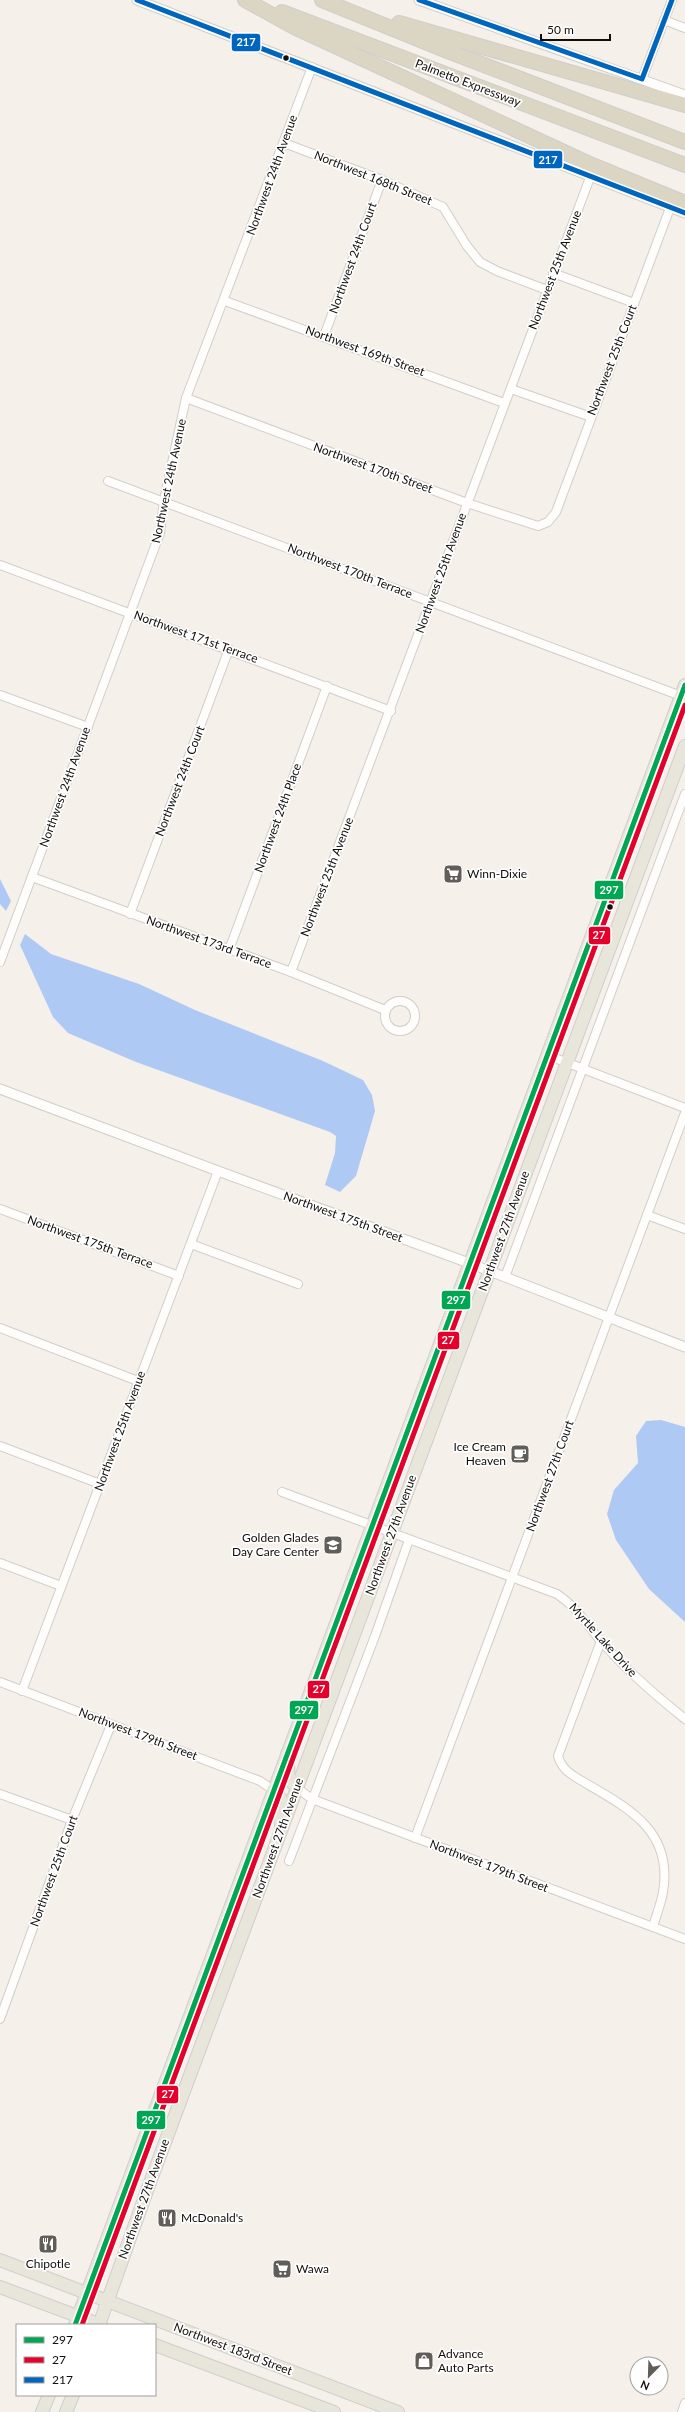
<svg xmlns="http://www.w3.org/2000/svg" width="685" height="2412" font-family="Lato,sans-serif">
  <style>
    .water { fill: #afc9f5 }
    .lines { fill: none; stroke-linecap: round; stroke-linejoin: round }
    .minor-casing { stroke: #d2cec9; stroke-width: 10 }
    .tertiary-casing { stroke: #d2cec9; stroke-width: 11 }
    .primary-casing { stroke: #d0cecc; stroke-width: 14 }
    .motorway-casing { stroke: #d0cecc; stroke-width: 16 }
    .minor { stroke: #fefdfc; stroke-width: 8 }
    .tertiary { stroke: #fefdfc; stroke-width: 9 }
    .primary { stroke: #e8e5da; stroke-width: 12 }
    .motorway { stroke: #dbd5c3; stroke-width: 14 }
    .bus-1-casing { stroke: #fff; stroke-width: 8 }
    .bus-2-casing { stroke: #fff; stroke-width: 8 }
    .bus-3-casing { stroke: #fff; stroke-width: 8 }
    .bus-1 { stroke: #00a651; stroke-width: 5 }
    .bus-2 { stroke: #e4002b; stroke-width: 5 }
    .bus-3 { stroke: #0065bd; stroke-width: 5 }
    .bus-dot { fill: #110e0b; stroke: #fff; stroke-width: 1.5 }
    .labels { text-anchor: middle; stroke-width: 3.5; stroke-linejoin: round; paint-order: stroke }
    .street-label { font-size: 12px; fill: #110e0b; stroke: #fff }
    .poi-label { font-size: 12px; fill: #110e0b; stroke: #fff; text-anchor: start }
    .line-badge { stroke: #fff; stroke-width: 1.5 }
    .badge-label { font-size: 11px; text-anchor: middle; font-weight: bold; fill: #fff }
  </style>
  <rect width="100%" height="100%" fill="#f5f0ea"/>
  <g class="water">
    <polygon points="0,879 11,901 6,911 0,904"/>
    <polygon points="25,934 51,954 139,984 195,1010 323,1061 363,1080 372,1095 375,1111 356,1176 340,1192 325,1185 335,1153 336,1136 330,1132 136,1062 68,1033 53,1017 20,945"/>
    <polygon points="661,1420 685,1427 685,1622 649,1589 616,1540 607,1514 614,1490 638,1463 636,1436 646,1421"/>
  </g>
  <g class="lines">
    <g class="minor-casing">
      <g id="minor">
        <polyline points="664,20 685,28"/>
        <polyline points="642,79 672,0"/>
        <polyline points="284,143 382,180 443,207 467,246 480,262 497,271 547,290"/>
        <polyline points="553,273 634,303"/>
        <polyline points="225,301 504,403"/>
        <polyline points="324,336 382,180"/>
        <polyline points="511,389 591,417"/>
        <polyline points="186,398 467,503 538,526 548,522 556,512 670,208"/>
        <polyline points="108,481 681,696"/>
        <polyline points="0,565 391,711"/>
        <polyline points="0,695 88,727"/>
        <polyline points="32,877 291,972 385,1010"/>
        <polyline points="130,914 229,649"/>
        <polyline points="229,950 327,686"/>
        <polyline points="0,962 160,533 164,500 186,398 312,67"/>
        <polyline points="291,972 591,175"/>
        <circle cx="400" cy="1016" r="15"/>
        <polyline points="547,1055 685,1108"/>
        <polyline points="0,1209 179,1276"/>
        <polyline points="647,1215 685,1229"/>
        <polyline points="191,1244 298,1284"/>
        <polyline points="505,1277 685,794"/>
        <polyline points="0,1328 138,1381"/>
        <polyline points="0,1446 100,1484"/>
        <path d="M 282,1492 L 557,1594 C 578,1608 585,1623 601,1641 C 626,1670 655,1695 685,1719"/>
        <polyline points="0,1563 61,1586"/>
        <path d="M 601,1641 L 558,1756 C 562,1771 574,1776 587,1784 C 632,1810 673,1833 663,1892 C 661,1904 656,1916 653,1927"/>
        <polyline points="0,1682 260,1781 273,1790"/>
        <polyline points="22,1691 218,1171"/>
        <polyline points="297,1788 312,1799 685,1939"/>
        <polyline points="0,1794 72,1820"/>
        <polyline points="415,1838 685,1113"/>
        <polyline points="289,1861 375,1636 409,1540"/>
        <polyline points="0,2019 72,1820 111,1725"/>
        <polyline points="682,2412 685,2403"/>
      </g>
    </g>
    <g class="tertiary-casing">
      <g id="tertiary">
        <polyline points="137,0 685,213"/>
        <polyline points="419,0 685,95"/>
        <polyline points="0,1089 218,1171 469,1263 685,1347"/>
      </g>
    </g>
    <g class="primary-casing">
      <g id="primary">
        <polyline points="287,1754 289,1779 297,1788"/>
        <polyline points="273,1790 281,1799 279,1808 281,1825"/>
        <polyline points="0,2260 398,2412"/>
        <polyline points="0,2287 101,2325"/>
        <polyline points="75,2325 685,685"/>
        <polyline points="99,2325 148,2188 685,746"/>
        <polyline points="155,2345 334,2412"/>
        <polyline points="42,2412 49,2395"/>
        <polyline points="66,2412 73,2395"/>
      </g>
    </g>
    <g class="motorway-casing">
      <g id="motorway">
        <polyline points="245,0 296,28 592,165 685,203"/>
        <polyline points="322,0 445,50 685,142"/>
        <polyline points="282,12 685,165"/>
        <polyline points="399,23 685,105"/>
      </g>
    </g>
    <use href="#minor" class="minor"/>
    <use href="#tertiary" class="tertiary"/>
    <use href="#primary" class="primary"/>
    <use href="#motorway" class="motorway"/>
    <g class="bus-1-casing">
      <polyline id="bus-1" points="75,2325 685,685"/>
    </g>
    <g class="bus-2-casing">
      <polyline id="bus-2" points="82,2325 685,705"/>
    </g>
    <g class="bus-3-casing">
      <g id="bus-3">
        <polyline points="137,0 685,213"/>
        <polyline points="419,0 642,79 672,0"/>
      </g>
    </g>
    <use href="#bus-1" class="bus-1"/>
    <use href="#bus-2" class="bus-2"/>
    <use href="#bus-3" class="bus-3"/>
  </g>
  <defs>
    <g id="supermarket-square" transform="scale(1)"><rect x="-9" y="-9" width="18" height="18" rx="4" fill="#615d59" stroke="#fff"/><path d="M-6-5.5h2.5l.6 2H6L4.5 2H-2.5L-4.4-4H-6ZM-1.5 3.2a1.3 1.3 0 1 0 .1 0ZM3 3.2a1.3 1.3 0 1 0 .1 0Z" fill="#fff"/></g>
    <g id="cafe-square" transform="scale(1)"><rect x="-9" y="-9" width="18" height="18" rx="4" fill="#615d59" stroke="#fff"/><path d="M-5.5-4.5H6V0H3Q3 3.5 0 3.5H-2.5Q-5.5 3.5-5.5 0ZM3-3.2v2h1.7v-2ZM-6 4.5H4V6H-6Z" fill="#fff"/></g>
    <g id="school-square" transform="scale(1)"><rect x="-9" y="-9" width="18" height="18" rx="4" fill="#615d59" stroke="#fff"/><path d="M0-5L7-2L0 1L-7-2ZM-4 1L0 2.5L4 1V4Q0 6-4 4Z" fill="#fff"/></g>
    <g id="restaurant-square" transform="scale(1)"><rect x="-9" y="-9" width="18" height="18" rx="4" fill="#615d59" stroke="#fff"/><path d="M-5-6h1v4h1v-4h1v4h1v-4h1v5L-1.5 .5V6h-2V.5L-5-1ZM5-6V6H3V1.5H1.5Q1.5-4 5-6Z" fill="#fff"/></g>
    <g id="shop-square" transform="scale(1)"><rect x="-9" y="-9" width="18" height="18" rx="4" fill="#615d59" stroke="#fff"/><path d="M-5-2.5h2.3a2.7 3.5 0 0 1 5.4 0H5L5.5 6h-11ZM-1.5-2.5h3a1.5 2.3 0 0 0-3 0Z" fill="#fff"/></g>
  </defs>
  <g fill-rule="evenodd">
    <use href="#supermarket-square" x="453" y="874"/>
    <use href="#cafe-square" x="520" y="1454"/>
    <use href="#school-square" x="333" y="1545"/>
    <use href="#restaurant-square" x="167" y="2218"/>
    <use href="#restaurant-square" x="48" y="2244"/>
    <use href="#supermarket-square" x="282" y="2269"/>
    <use href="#shop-square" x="424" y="2361"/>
  </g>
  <g class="bus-dot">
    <circle cx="286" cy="58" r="3.5"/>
    <circle cx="610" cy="907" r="3.5"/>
  </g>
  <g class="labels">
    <g class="street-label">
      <text transform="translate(468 83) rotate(21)" y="4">Palmetto Expressway</text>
      <text transform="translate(272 175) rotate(-70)" y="4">Northwest 24th Avenue</text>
      <text transform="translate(373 178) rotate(22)" y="4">Northwest 168th Street</text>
      <text transform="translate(353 258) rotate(-70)" y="4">Northwest 24th Court</text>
      <text transform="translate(555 270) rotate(-69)" y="4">Northwest 25th Avenue</text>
      <text transform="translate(365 351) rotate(20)" y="4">Northwest 169th Street</text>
      <text transform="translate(612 360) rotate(-69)" y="4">Northwest 25th Court</text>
      <text transform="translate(373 468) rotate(20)" y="4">Northwest 170th Street</text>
      <text transform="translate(169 481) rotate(-78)" y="4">Northwest 24th Avenue</text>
      <text transform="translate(350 571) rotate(21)" y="4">Northwest 170th Terrace</text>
      <text transform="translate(441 573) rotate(-70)" y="4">Northwest 25th Avenue</text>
      <text transform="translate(196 637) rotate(20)" y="4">Northwest 171st Terrace</text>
      <text transform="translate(180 781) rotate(-69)" y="4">Northwest 24th Court</text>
      <text transform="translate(65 787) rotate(-70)" y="4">Northwest 24th Avenue</text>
      <text transform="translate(278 818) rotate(-70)" y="4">Northwest 24th Place</text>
      <text transform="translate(327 877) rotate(-69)" y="4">Northwest 25th Avenue</text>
      <text transform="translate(209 942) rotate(20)" y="4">Northwest 173rd Terrace</text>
      <text transform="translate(343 1217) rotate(20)" y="4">Northwest 175th Street</text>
      <text transform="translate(504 1231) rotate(-70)" y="4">Northwest 27th Avenue</text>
      <text transform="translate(90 1242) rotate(20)" y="4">Northwest 175th Terrace</text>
      <text transform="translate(120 1431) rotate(-70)" y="4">Northwest 25th Avenue</text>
      <text transform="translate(550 1476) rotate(-70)" y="4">Northwest 27th Court</text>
      <text transform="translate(391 1535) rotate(-70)" y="4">Northwest 27th Avenue</text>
      <text transform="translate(603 1640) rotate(48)" y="4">Myrtle Lake Drive</text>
      <text transform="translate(138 1734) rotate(21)" y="4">Northwest 179th Street</text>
      <text transform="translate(278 1838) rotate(-70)" y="4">Northwest 27th Avenue</text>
      <text transform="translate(489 1866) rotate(21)" y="4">Northwest 179th Street</text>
      <text transform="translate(54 1871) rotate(-70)" y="4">Northwest 25th Court</text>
      <text transform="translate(144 2199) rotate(-70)" y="4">Northwest 27th Avenue</text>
      <text transform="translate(233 2349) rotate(21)" y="4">Northwest 183rd Street</text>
    </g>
    <g class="poi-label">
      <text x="467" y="878">Winn-Dixie</text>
      <text x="506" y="1451" text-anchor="end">Ice Cream<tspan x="506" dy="14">Heaven</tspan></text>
      <text x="319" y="1542" text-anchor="end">Golden Glades<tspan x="319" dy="14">Day Care Center</tspan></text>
      <text x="181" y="2222">McDonald's</text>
      <text x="48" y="2268" text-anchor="middle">Chipotle</text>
      <text x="296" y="2273">Wawa</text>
      <text x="438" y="2358">Advance<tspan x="438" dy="14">Auto Parts</tspan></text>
    </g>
  </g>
  <g class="line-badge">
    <rect x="231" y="33" width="30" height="19" rx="4" fill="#0065bd"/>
    <rect x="533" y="150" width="30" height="19" rx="4" fill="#0065bd"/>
    <rect x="594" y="880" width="30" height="20" rx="4" fill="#00a651"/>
    <rect x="588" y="926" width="23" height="19" rx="4" fill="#e4002b"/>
    <rect x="441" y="1290" width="30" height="20" rx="4" fill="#00a651"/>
    <rect x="437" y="1331" width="23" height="19" rx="4" fill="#e4002b"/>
    <rect x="307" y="1680" width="23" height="19" rx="4" fill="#e4002b"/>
    <rect x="289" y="1700" width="30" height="20" rx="4" fill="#00a651"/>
    <rect x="156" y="2085" width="23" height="19" rx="4" fill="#e4002b"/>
    <rect x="136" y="2110" width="30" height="20" rx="4" fill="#00a651"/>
  </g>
  <g class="badge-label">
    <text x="246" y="46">217</text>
    <text x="548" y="164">217</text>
    <text x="609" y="894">297</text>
    <text x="599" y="939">27</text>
    <text x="456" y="1304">297</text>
    <text x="448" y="1344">27</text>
    <text x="319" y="1693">27</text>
    <text x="304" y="1714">297</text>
    <text x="168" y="2098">27</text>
    <text x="151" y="2124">297</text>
  </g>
  <rect x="16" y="2324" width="140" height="72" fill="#ffffff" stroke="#a09f9d"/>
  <rect x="24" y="2337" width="20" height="6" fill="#00a651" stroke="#a09f9d"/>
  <text x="52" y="2344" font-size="12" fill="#110e0b">297</text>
  <rect x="24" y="2357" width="20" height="6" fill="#e4002b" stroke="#a09f9d"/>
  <text x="52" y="2364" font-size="12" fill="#110e0b">27</text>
  <rect x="24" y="2377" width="20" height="6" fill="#0065bd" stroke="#a09f9d"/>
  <text x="52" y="2384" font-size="12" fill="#110e0b">217</text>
  <g transform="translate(649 2376) rotate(203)"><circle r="19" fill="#ffffff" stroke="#a09f9d"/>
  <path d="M0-3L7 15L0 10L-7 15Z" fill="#615d59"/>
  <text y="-6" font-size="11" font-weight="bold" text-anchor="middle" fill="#110e0b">N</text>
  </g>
  <path d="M541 34v6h69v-6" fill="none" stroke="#110e0b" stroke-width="2"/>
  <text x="547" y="34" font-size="12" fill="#110e0b" stroke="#ffffff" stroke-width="3" paint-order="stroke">50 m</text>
</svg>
